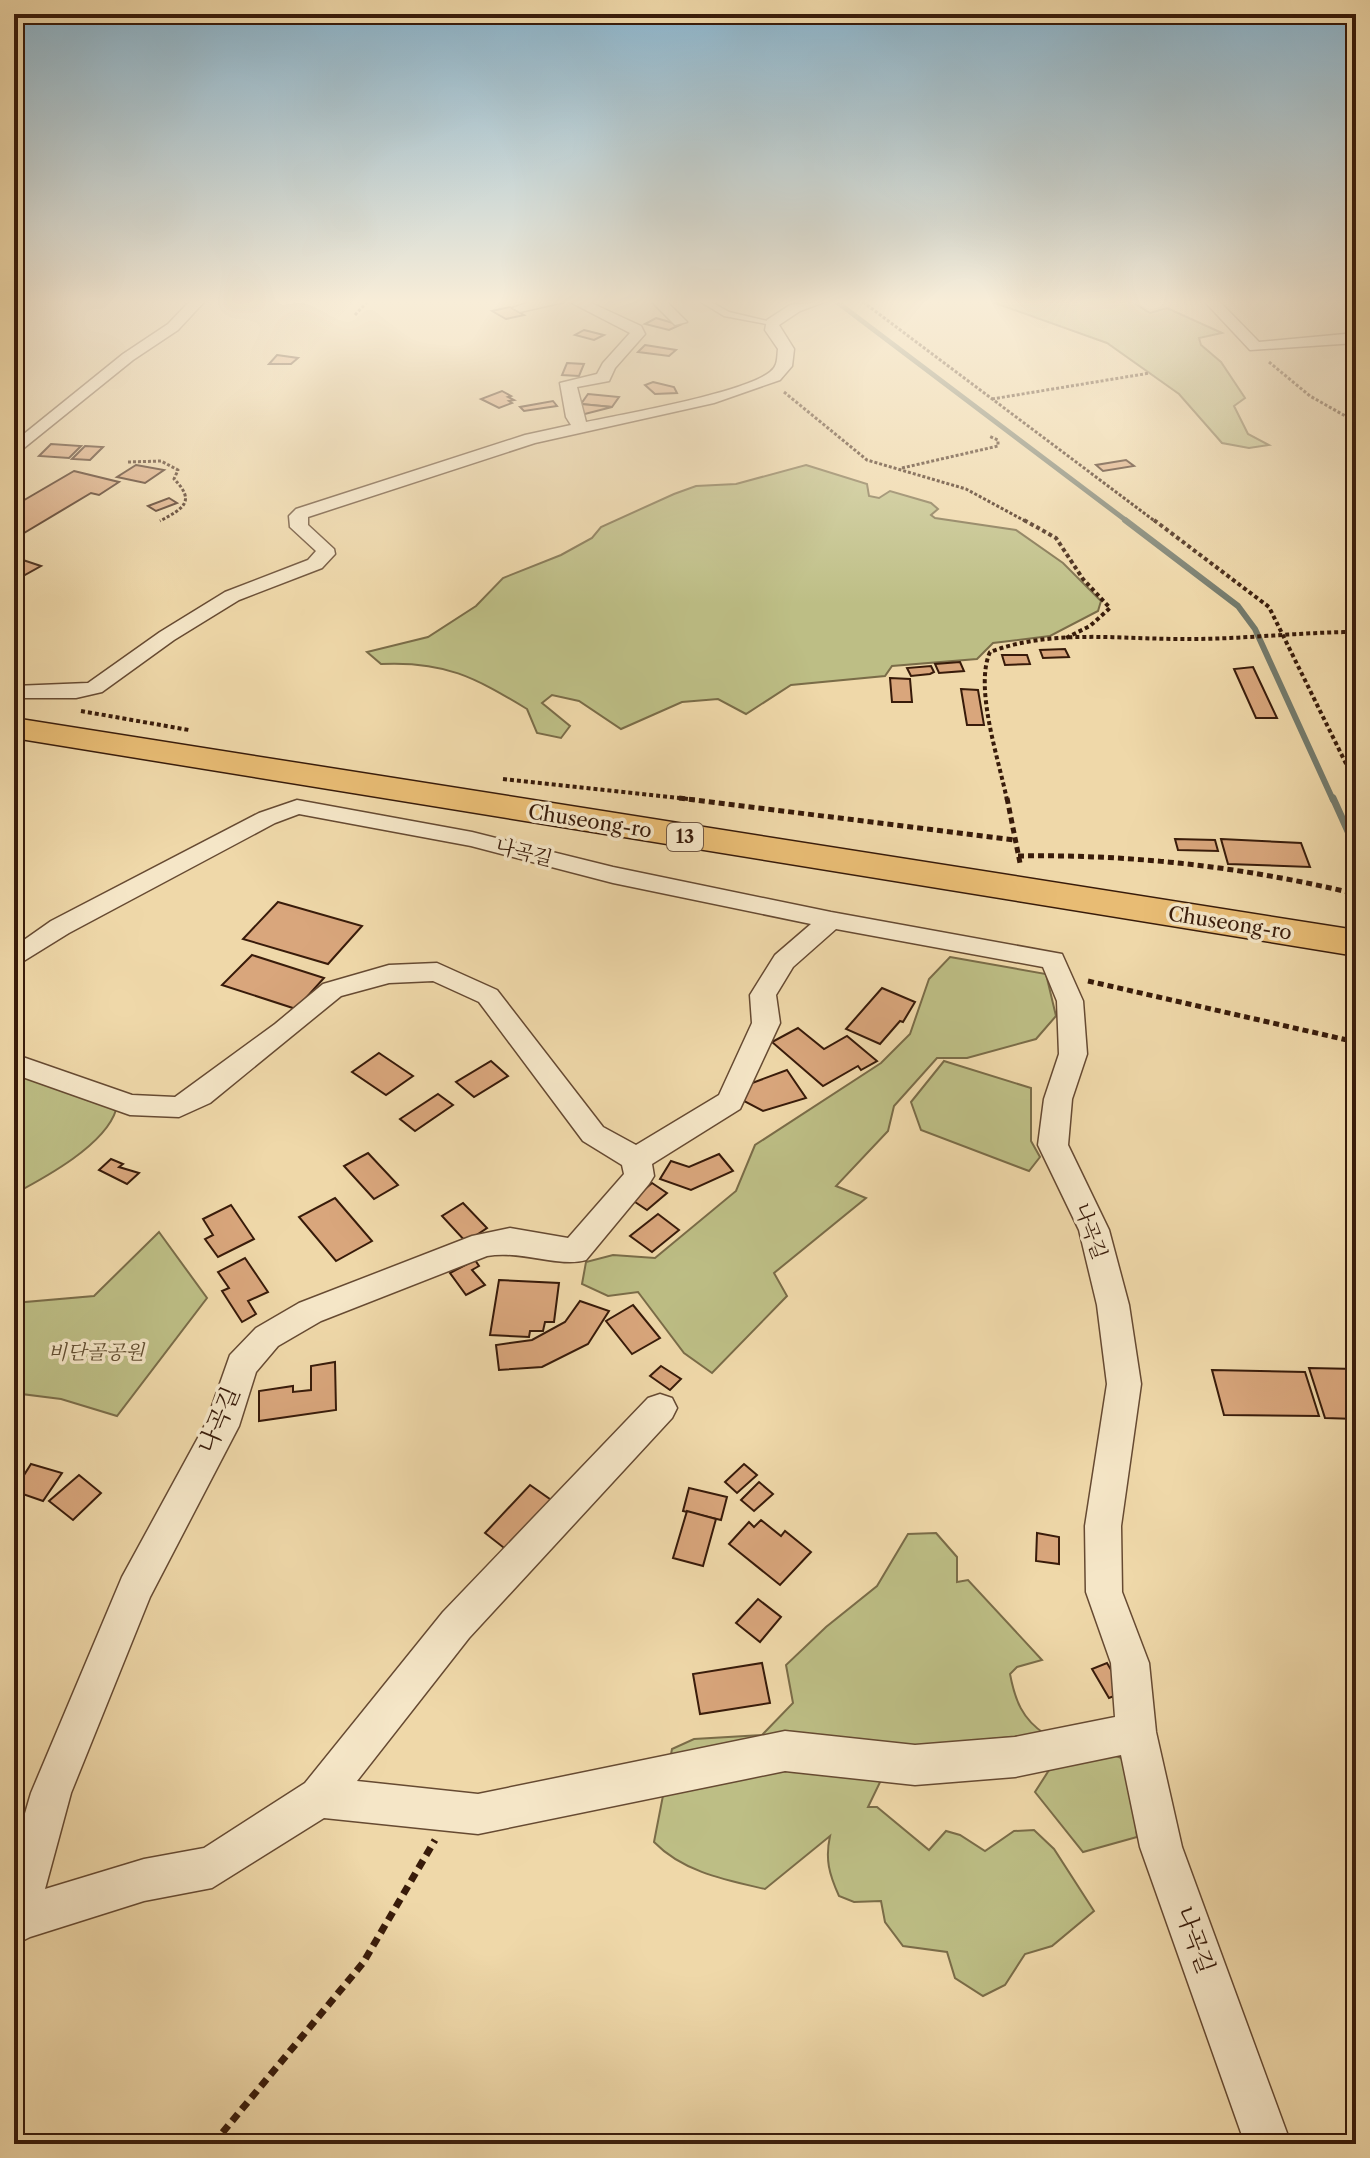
<svg xmlns="http://www.w3.org/2000/svg" width="1370" height="2158" font-family="'Libre Caslon Text','Noto Serif KR',serif">
  <style>
    .green { fill: #bdbe85; stroke: #7a6c48; stroke-width: 2 }
    .lines { fill: none; stroke-linecap: round; stroke-linejoin: round }
    .stream-far2 { stroke: #737a6c; stroke-width: 5 }
    .stream-far1 { stroke: #737a6c; stroke-width: 6 }
    .stream { stroke: #737a6c; stroke-width: 7 }
    .building { fill: #d9a67c; stroke: #381b0a; stroke-width: 2 }
    .service-casing { stroke: #664a32; stroke-width: 3 }
    .minor-casing { stroke: #664a32; stroke-width: 3 }
    .primary-casing { stroke: #381b0a; stroke-width: 3 }
    .path-far3 { stroke: #381b0a; stroke-width: 3; stroke-dasharray: 3 2; stroke-linecap: butt }
    .path-far2 { stroke: #381b0a; stroke-width: 4; stroke-dasharray: 4 3; stroke-linecap: butt }
    .path-far1 { stroke: #381b0a; stroke-width: 5; stroke-dasharray: 6 4; stroke-linecap: butt }
    .path { stroke: #381b0a; stroke-width: 7; stroke-dasharray: 9 6; stroke-linecap: butt }
    .service { fill: #f5e6c7; fill-rule: evenodd }
    .minor { fill: #f5e6c7; fill-rule: evenodd }
    .primary { fill: #e8bc74; fill-rule: evenodd }
    .labels { text-anchor: middle; stroke-width: 7; stroke-linejoin: round; paint-order: stroke }
    .shield { fill: #f5e6c7; stroke: #715843; stroke-width: 2 }
    .shield-label { font-size: 18px; font-weight: bold; fill: #381b0a }
    .street-label { font-size: 20px; fill: #381b0a; stroke: #f5e6c7 }
    .park-label { font-size: 20px; font-style: italic; fill: #604c2f; stroke: #f5e6c7 }
    .near-street-label { font-size: 24px; fill: #381b0a; stroke: #f5e6c7 }
  </style>
  <rect width="100%" height="100%" fill="#efd8a9"/>
  <filter id="stains"><feTurbulence type="fractalNoise" baseFrequency=".0025" numOctaves="4"/><feColorMatrix values="0 0 0 0 .2 0 0 0 0 .09 0 0 0 0 .02 0 0 0 .5 -.17"/></filter>
  <radialGradient id="worn" r=".72"><stop offset=".6" stop-color="#630" stop-opacity="0"/><stop offset="1" stop-color="#630" stop-opacity=".3"/></radialGradient>
  <g class="green">
    <polygon points="992,302 1132,302 1150,313 1167,308 1222,333 1199,338 1201,345 1221,362 1245,398 1234,406 1248,434 1269,445 1249,448 1222,443 1179,394 1107,343"/>
    <path d="M 806,465 L 867,484 L 869,496 L 879,498 L 890,491 L 931,503 L 938,509 L 931,515 L 935,518 L 1016,530 L 1063,563 L 1101,601 L 1098,611 L 1050,636 L 993,643 L 977,659 L 892,666 L 885,676 L 791,685 L 746,714 L 718,699 L 682,702 L 621,729 L 579,701 L 552,695 L 542,703 L 570,726 L 561,738 L 537,733 L 527,709 C 474,677 445,661 381,664 L 367,652 L 428,637 L 476,606 L 503,578 L 561,555 L 592,538 L 601,527 L 674,494 L 696,486 L 736,484 Z"/>
    <polygon points="950,957 1046,974 1056,1016 1036,1039 967,1058 937,1058 894,1106 888,1131 836,1186 866,1198 774,1273 787,1296 712,1373 684,1353 638,1292 608,1296 582,1284 586,1262 613,1255 655,1258 736,1191 755,1145 881,1063 910,1034 929,979"/>
    <polygon points="944,1061 1031,1088 1031,1141 1040,1157 1029,1171 921,1130 911,1102"/>
    <path d="M 14,1071 L 116,1110 C 105,1145 46,1177 14,1194 Z"/>
    <polygon points="159,1232 207,1298 117,1416 61,1399 14,1393 14,1303 94,1296"/>
    <path d="M 936,1533 L 957,1557 L 957,1582 L 968,1580 L 1042,1660 L 1017,1667 L 1010,1674 C 1015,1700 1022,1719 1045,1734 L 970,1741 L 882,1778 L 868,1807 L 877,1807 L 929,1850 L 946,1831 L 960,1835 L 985,1851 L 1014,1831 L 1034,1830 L 1054,1849 L 1094,1911 L 1052,1946 L 1025,1954 L 1005,1985 L 983,1996 L 955,1978 L 947,1952 L 903,1946 L 885,1922 L 881,1901 L 854,1902 L 839,1896 C 829,1874 825,1859 830,1836 L 765,1889 C 726,1880 683,1872 654,1842 L 672,1749 L 694,1739 L 762,1735 L 793,1703 L 786,1665 L 826,1627 L 877,1586 L 908,1534 Z"/>
    <polygon points="1111,1754 1129,1761 1137,1837 1083,1852 1035,1792 1051,1767"/>
  </g>
  <g class="lines">
    <polyline class="stream-far2" points="837,302 1128,522"/>
    <polyline class="stream-far1" points="1125,520 1238,606 1255,629 1333,800"/>
    <polyline class="stream" points="1333,798 1356,849"/>
  </g>
  <g class="building">
    <polygon points="510,307 524,315 506,319 492,311"/>
    <polygon points="656,318 680,325 669,330 645,324"/>
    <polygon points="584,330 604,335 594,340 575,335"/>
    <polygon points="645,345 676,350 669,356 638,352"/>
    <polygon points="277,355 298,358 291,364 269,364"/>
    <polygon points="567,363 584,364 579,376 562,375"/>
    <polygon points="653,382 674,387 677,393 655,394 645,385"/>
    <polygon points="502,391 511,396 508,397 514,400 509,401 512,403 499,408 481,399"/>
    <polygon points="588,394 619,397 612,407 581,404"/>
    <polygon points="553,401 557,406 524,411 520,407"/>
    <polygon points="581,404 612,407 581,415"/>
    <polygon points="51,444 81,446 69,458 39,456"/>
    <polygon points="85,446 103,447 90,460 72,459"/>
    <polygon points="1126,460 1134,466 1103,471 1096,465"/>
    <polygon points="136,465 164,470 145,483 117,477"/>
    <polygon points="74,471 119,482 99,495 91,493 19,536 14,535 14,506"/>
    <polygon points="169,498 177,503 156,511 148,506"/>
    <polygon points="14,557 41,566 14,581"/>
    <polygon points="1065,649 1069,657 1043,658 1040,650"/>
    <polygon points="1002,655 1027,655 1030,664 1005,665"/>
    <polygon points="960,662 964,671 939,673 935,664"/>
    <polygon points="931,666 934,672 930,674 911,676 907,668"/>
    <polygon points="1253,667 1277,718 1256,718 1234,669"/>
    <polygon points="890,678 910,679 912,702 892,702"/>
    <polygon points="961,689 978,690 984,725 967,725"/>
    <polygon points="1175,839 1215,840 1218,851 1178,850"/>
    <polygon points="1221,839 1301,843 1310,867 1228,864"/>
    <polygon points="278,902 362,926 328,964 243,939"/>
    <polygon points="252,955 324,978 296,1009 222,985"/>
    <polygon points="882,988 915,1002 903,1022 900,1021 880,1044 846,1029"/>
    <polygon points="798,1028 824,1049 847,1036 877,1061 861,1070 858,1066 823,1086 772,1042"/>
    <polygon points="379,1053 413,1076 386,1095 352,1072"/>
    <polygon points="491,1061 508,1076 474,1097 456,1082"/>
    <polygon points="787,1070 806,1098 763,1111 742,1100 744,1086"/>
    <polygon points="438,1094 453,1105 415,1131 400,1119"/>
    <polygon points="368,1153 398,1185 374,1199 344,1166"/>
    <polygon points="719,1154 733,1171 691,1190 660,1179 671,1161 689,1167"/>
    <polygon points="111,1159 123,1164 119,1167 139,1173 127,1184 99,1170"/>
    <polygon points="652,1183 667,1193 647,1210 632,1200"/>
    <polygon points="335,1198 372,1241 336,1261 299,1217"/>
    <polygon points="463,1203 487,1228 466,1242 442,1216"/>
    <polygon points="231,1205 254,1239 218,1257 205,1239 213,1235 203,1219"/>
    <polygon points="658,1214 679,1230 652,1252 630,1236"/>
    <polygon points="245,1258 268,1292 248,1301 256,1314 242,1322 222,1291 229,1288 218,1272"/>
    <polygon points="475,1260 479,1266 472,1270 485,1285 466,1295 450,1273"/>
    <polygon points="499,1280 559,1283 554,1322 545,1322 543,1331 530,1331 529,1337 490,1335"/>
    <polygon points="580,1301 609,1311 588,1344 542,1367 499,1370 496,1345 532,1340 565,1322"/>
    <polygon points="633,1305 660,1338 632,1354 606,1321"/>
    <polygon points="335,1362 336,1410 259,1421 259,1391 293,1386 293,1392 311,1390 311,1366"/>
    <polygon points="661,1366 681,1379 670,1390 650,1376"/>
    <polygon points="1309,1368 1356,1369 1356,1419 1325,1418"/>
    <polygon points="1212,1370 1305,1372 1319,1416 1224,1415"/>
    <polygon points="31,1464 62,1473 43,1501 14,1491"/>
    <polygon points="744,1464 757,1475 737,1493 725,1482"/>
    <polygon points="79,1475 101,1493 73,1520 49,1501"/>
    <polygon points="759,1482 773,1494 754,1511 741,1500"/>
    <polygon points="530,1485 554,1502 508,1551 485,1533"/>
    <polygon points="689,1488 727,1497 721,1520 683,1511"/>
    <polygon points="687,1511 716,1519 703,1566 673,1558"/>
    <polygon points="761,1520 781,1536 785,1531 811,1552 780,1585 729,1544 749,1522 754,1527"/>
    <polygon points="1037,1533 1059,1537 1059,1564 1036,1561"/>
    <polygon points="758,1599 781,1617 760,1642 736,1623"/>
    <polygon points="762,1663 770,1703 700,1714 693,1674"/>
    <polygon points="1107,1663 1124,1692 1109,1698 1092,1669"/>
  </g>
  <g class="lines">
    <g class="service-casing">
      <polygon id="service" points="701,302 711,302 729,312 776,323 772,325 724,316"/>
    </g>
    <g class="minor-casing">
      <g id="minor">
        <polygon points="189,302 204,302 178,330 133,360 14,456 14,442 123,354 168,324"/>
        <polygon points="564,302 520,312 513,308 529,302"/>
        <path d="M 570,302 L 589,302 L 641,326 L 645,334 L 615,368 L 609,381 L 577,387 L 586,422 C 624,414 744,393 770,372 C 778,366 777,358 778,349 L 765,330 L 767,320 L 790,305 L 824,302 L 800,311 L 779,325 L 794,349 L 792,366 L 780,380 L 714,403 L 535,443 L 308,517 L 308,525 L 334,549 L 335,554 L 322,568 L 239,600 L 174,640 L 102,692 L 76,698 L 14,698 L 14,686 L 88,683 L 160,632 L 225,592 L 308,560 L 316,551 L 290,527 L 289,516 L 296,509 L 525,435 L 571,425 L 566,417 L 560,383 L 597,374 L 603,363 L 630,333 Z"/>
        <polygon points="652,302 667,302 687,322 675,325"/>
        <polygon points="1205,302 1220,302 1259,342 1356,333 1356,343 1250,350"/>
        <path d="M 297,800 L 472,832 L 613,867 L 831,912 L 1062,954 L 1083,1001 L 1087,1054 L 1072,1099 L 1068,1145 L 1109,1230 L 1129,1305 L 1141,1384 L 1121,1526 L 1122,1592 L 1149,1663 L 1156,1732 L 1182,1847 L 1291,2144 L 1245,2144 L 1140,1847 L 1121,1755 L 1015,1777 L 915,1785 L 785,1771 L 478,1834 L 324,1818 L 212,1888 L 144,1901 L 30,1937 L 14,1945 L 14,1851 L 31,1793 L 122,1577 L 206,1423 L 230,1355 L 256,1328 L 299,1303 L 472,1236 L 510,1228 L 568,1238 L 624,1174 L 622,1165 L 583,1141 L 479,1002 L 433,981 L 389,983 L 341,996 L 210,1103 L 179,1117 L 130,1115 L 14,1074 L 14,1054 L 132,1095 L 175,1097 L 275,1024 L 323,984 L 389,965 L 437,963 L 497,990 L 603,1127 L 636,1145 L 719,1095 L 752,1023 L 750,995 L 775,955 L 811,924 L 613,883 L 471,846 L 299,814 L 275,823 L 69,933 L 14,967 L 14,947 L 51,921 L 259,813 ZM 836,929 L 1043,967 L 1057,1001 L 1059,1054 L 1044,1099 L 1038,1145 L 1079,1230 L 1097,1305 L 1107,1384 L 1085,1526 L 1086,1592 L 1111,1663 L 1115,1717 L 1015,1737 L 915,1745 L 785,1731 L 478,1794 L 357,1781 L 469,1638 L 672,1418 L 677,1408 L 672,1398 L 660,1394 L 648,1398 L 443,1612 L 305,1783 L 204,1848 L 144,1859 L 45,1889 L 71,1793 L 150,1597 L 239,1426 L 256,1372 L 278,1346 L 321,1321 L 487,1256 C 522,1250 560,1268 586,1260 L 649,1184 L 654,1176 L 652,1164 L 740,1109 L 780,1023 L 776,995 L 793,967 Z"/>
      </g>
    </g>
    <g class="primary-casing">
      <polygon id="primary" points="14,718 1356,930 1356,956 14,738"/>
    </g>
    <g class="path-far3">
      <polyline points="863,302 1156,522"/>
      <polyline points="355,315 367,302"/>
      <polyline points="1269,362 1310,396 1356,422"/>
      <polyline points="784,392 867,460 966,489 1027,522"/>
      <polyline points="992,399 1150,373"/>
      <path d="M 128,462 L 161,461 L 178,470 L 174,479 C 197,502 182,509 160,521"/>
      <polyline points="902,468 998,446 998,440 989,436"/>
    </g>
    <g class="path-far2">
      <polyline points="1024,520 1056,538 1083,579 1110,608 1090,626 1064,639"/>
      <polyline points="1154,520 1269,607 1356,784"/>
      <polyline points="81,711 189,730"/>
      <polyline points="503,779 697,800"/>
      <path d="M 1007,800 C 999,760 974,688 990,652 C 1053,628 1125,640 1191,639 C 1246,639 1301,632 1356,632"/>
    </g>
    <g class="path-far1">
      <polyline points="679,798 1015,840"/>
      <polyline points="1007,798 1020,863"/>
      <path d="M 1018,856 C 1132,854 1245,867 1356,894"/>
      <polyline points="1088,981 1356,1042"/>
    </g>
    <polyline class="path" points="213,2144 363,1963 435,1840"/>
    <use href="#service" class="service"/>
    <use href="#minor" class="minor"/>
    <use href="#primary" class="primary"/>
  </g>
  <linearGradient id="sky" x2="0" y2="1"><stop stop-color="#89b6d1"/><stop offset="0.5" stop-color="#f8edd8"/><stop offset="1" stop-color="#f8edd8" stop-opacity="0"/></linearGradient>
  <rect width="1370" height="604" fill="url(#sky)"/>
  <g class="labels">
    <rect class="shield" x="667" y="823" width="36" height="28" rx="6"/>
    <g class="shield-label">
      <text x="685" y="843">13</text>
    </g>
    <g class="street-label">
      <text transform="translate(590 821) rotate(9)" y="7">Chuseong-ro</text>
      <text transform="translate(524 852) rotate(14)" y="7">나곡길</text>
      <text transform="translate(1230 923) rotate(9)" y="7">Chuseong-ro</text>
      <text transform="translate(1091 1231) rotate(70)" y="7">나곡길</text>
    </g>
    <g class="park-label">
      <text x="96" y="1359">비단골공원</text>
    </g>
    <g class="near-street-label">
      <text transform="translate(219 1420) rotate(-67)" y="8">나곡길</text>
      <text transform="translate(1195 1940) rotate(70)" y="8">나곡길</text>
    </g>
  </g>
  <rect width="1370" height="2158" fill="none" stroke="#efd8a9" stroke-width="48"/>
  <rect x="16" y="16" width="1338" height="2126" fill="none" stroke="#381b0a" stroke-width="4"/>
  <rect x="24" y="24" width="1322" height="2110" fill="none" stroke="#381b0a" stroke-width="2"/>
  <rect width="100%" height="100%" filter="url(#stains)"/>
  <rect width="100%" height="100%" fill="url(#worn)"/>
</svg>
